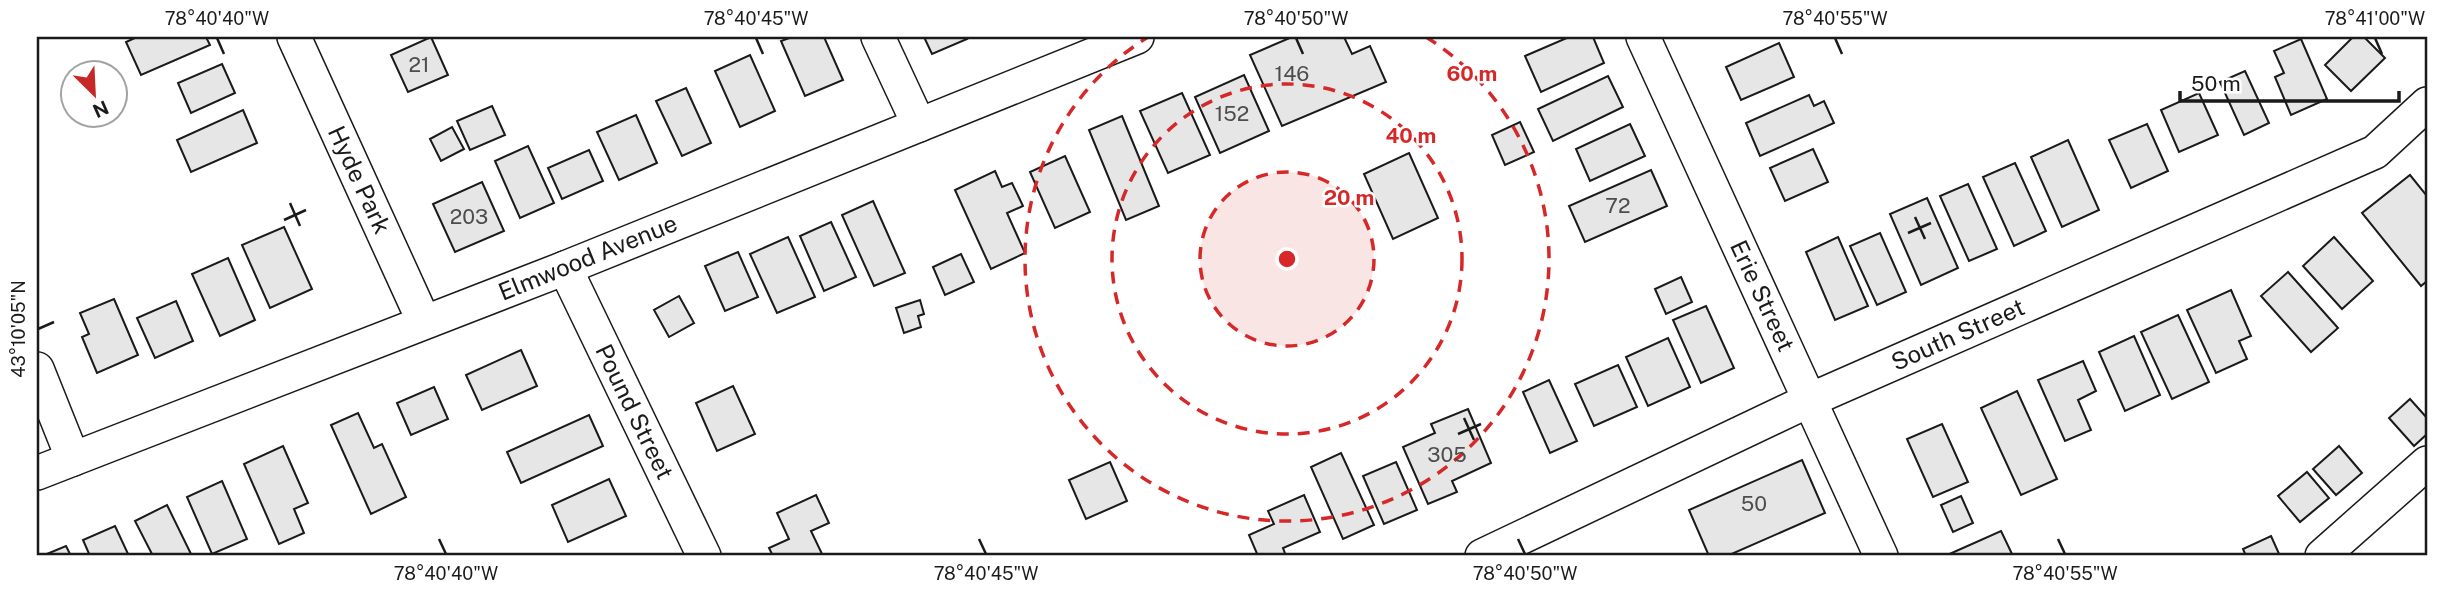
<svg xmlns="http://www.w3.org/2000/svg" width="2464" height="593" font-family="'Public Sans',sans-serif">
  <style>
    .building { fill: #e6e6e6; stroke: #1a1a1a; stroke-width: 2 }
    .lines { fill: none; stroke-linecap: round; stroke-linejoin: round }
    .minor-casing { stroke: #1a1a1a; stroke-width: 36 }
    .minor { stroke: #fff; stroke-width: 33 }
    .ticks { fill: none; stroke: #1a1a1a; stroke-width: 2.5 }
    .ring { fill: none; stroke: #d62828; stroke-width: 3.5; stroke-dasharray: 12 9 }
    .labels { text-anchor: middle; stroke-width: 5; stroke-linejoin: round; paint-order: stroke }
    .number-label { font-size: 21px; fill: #4d4d4d }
    .street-label { font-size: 24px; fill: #1a1a1a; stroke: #fff }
    .centre { fill: #d62828; stroke: #fff; stroke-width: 3.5 }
    .ring-label { font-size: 21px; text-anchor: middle; font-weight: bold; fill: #d62828; stroke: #fff; stroke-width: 5; stroke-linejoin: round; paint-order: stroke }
    .neatline { fill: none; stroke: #1a1a1a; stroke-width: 2.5 }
    .ticks-label { font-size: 18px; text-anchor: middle; fill: #1a1a1a }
  </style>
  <rect width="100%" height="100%" fill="#fff"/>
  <g class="building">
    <polygon points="137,37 206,37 210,45 141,75 126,42"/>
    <polygon points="431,37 448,75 408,92 391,55"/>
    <polygon points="792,37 824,37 843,80 805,96 781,41"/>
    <polygon points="924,37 966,37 967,39 932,54"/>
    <polygon points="1292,37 1344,37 1352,54 1370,46 1386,82 1282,126 1250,55"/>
    <polygon points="1569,37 1593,37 1604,63 1541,92 1525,56"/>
    <polygon points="2353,37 2364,37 2385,58 2351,91 2325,65"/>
    <polygon points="2301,39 2327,99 2291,115 2275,77 2284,73 2274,51"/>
    <polygon points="1779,43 1794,77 1741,100 1726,67"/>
    <polygon points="750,55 775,111 740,127 715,71"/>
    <polygon points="222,64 235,93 191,113 178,83"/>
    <polygon points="2245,71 2269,123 2244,135 2220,82"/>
    <polygon points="1244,75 1269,131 1220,153 1195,97"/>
    <polygon points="1608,76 1623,107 1553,141 1538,109"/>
    <polygon points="686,88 711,143 682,156 656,101"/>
    <polygon points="1182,93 1210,155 1168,173 1140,111"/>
    <polygon points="2199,93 2218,135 2179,152 2161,110"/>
    <polygon points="1809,95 1814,106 1824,101 1834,123 1760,156 1746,123"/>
    <polygon points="492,106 505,135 470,150 457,121"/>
    <polygon points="243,110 257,143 191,172 177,140"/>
    <polygon points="636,115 657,163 619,180 597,132"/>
    <polygon points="1122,116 1159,206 1126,220 1089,130"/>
    <polygon points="1520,122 1534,152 1505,165 1492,135"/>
    <polygon points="1630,124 1645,156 1590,181 1576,149"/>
    <polygon points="2147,124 2168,171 2131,188 2109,140"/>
    <polygon points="452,127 464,149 441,161 430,139"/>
    <polygon points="2068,140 2099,210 2062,227 2031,157"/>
    <polygon points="528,146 554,203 520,218 495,161"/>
    <polygon points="1813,149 1828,182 1785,201 1770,168"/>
    <polygon points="589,150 603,181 562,199 548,168"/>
    <polygon points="1409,153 1438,218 1393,239 1364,174"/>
    <polygon points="1065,156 1090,212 1055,228 1030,172"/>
    <polygon points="2015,163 2046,231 2014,246 1983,177"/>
    <polygon points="1651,170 1667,206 1585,242 1569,206"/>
    <polygon points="995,171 1002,187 1012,183 1023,206 1007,213 1025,253 991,269 955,190"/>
    <polygon points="2410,175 2427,196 2427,281 2421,286 2362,213"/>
    <polygon points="482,182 504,231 455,252 433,204"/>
    <polygon points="1968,184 1997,249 1969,261 1940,196"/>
    <polygon points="1927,198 1958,268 1921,285 1890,214"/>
    <polygon points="873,201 905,273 874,286 842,215"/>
    <polygon points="831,222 856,277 824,291 800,236"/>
    <polygon points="284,227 312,289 270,308 242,245"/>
    <polygon points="1880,233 1906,292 1877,305 1850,246"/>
    <polygon points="788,237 815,297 777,313 750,254"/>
    <polygon points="1838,237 1868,306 1835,320 1806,252"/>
    <polygon points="2334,237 2373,281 2342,309 2303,266"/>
    <polygon points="738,252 758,297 725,311 705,266"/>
    <polygon points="961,254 974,282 945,295 933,267"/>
    <polygon points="228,258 255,320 220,336 192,274"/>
    <polygon points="2288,272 2338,328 2311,352 2261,296"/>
    <polygon points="1681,277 1692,302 1666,314 1655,289"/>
    <polygon points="2231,290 2251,336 2239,341 2247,359 2216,373 2187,310"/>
    <polygon points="679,296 694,323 669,337 654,310"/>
    <polygon points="114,299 138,355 97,373 82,337 89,334 80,313"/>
    <polygon points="920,300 924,314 918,316 921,327 904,333 896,308"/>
    <polygon points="176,301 193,341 155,358 137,318"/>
    <polygon points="1706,306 1734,368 1701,383 1673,320"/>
    <polygon points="2178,315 2209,382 2172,399 2141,332"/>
    <polygon points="2134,336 2160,395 2125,411 2099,352"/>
    <polygon points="1668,338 1690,387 1648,406 1626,357"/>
    <polygon points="521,350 537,386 482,410 466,375"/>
    <polygon points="2083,361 2096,391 2078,400 2091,430 2065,441 2038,380"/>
    <polygon points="1618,365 1637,407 1594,426 1575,384"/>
    <polygon points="1549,380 1577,441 1550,453 1523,392"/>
    <polygon points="733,386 755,434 717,451 696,403"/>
    <polygon points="434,387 448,419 411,435 397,403"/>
    <polygon points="2017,391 2057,479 2021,495 1981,408"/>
    <polygon points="2410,399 2427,418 2427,434 2414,446 2389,418"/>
    <polygon points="1468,409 1491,463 1452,481 1457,492 1428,504 1403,447 1435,433 1431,424"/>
    <polygon points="358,413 374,448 382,444 406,497 371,514 331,425"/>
    <polygon points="589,415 603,446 521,483 507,452"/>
    <polygon points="1942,424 1968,482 1933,497 1907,439"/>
    <polygon points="283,446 308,503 294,509 304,533 279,544 244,464"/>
    <polygon points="2339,446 2362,473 2336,495 2313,469"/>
    <polygon points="1341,453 1374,525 1343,539 1311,467"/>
    <polygon points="1802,460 1825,513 1727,556 1709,556 1689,510"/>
    <polygon points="1110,462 1127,501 1086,519 1069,480"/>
    <polygon points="1396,462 1417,510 1384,524 1363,476"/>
    <polygon points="2307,472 2329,498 2300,522 2278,496"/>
    <polygon points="609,479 626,516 568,542 552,505"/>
    <polygon points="222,481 247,539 212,554 187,497"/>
    <polygon points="816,495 829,523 811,531 823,556 773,556 769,548 789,539 777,513"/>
    <polygon points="1304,495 1320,532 1283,548 1286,556 1258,556 1249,535 1274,524 1268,511"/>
    <polygon points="1961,496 1973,523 1953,532 1941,505"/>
    <polygon points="167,505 192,556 153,556 135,521"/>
    <polygon points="115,526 129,556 90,556 83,540"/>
    <polygon points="2001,531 2013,556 1945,556"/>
    <polygon points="2271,536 2280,556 2246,556 2243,549"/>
    <polygon points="66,546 71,556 42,556"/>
  </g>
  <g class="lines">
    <g class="minor-casing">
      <g id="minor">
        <polyline points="294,37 424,322"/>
        <polyline points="878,37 919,125"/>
        <polyline points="1643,37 1881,556"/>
        <polyline points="565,268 704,556"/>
        <polyline points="37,369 73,459"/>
        <polyline points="37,473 565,268 1137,37"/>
        <polyline points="1482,556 1810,400 2375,152 2427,104"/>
        <polyline points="2322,556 2427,463"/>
      </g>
    </g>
    <use href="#minor" class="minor"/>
  </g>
  <path class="ticks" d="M 217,38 L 224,54M 756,38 L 763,54M 1296,38 L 1303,54M 1835,38 L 1842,54M 2375,38 L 2382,54M 290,203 L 300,226M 1915,217 L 1925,239M 284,220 L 306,210M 1908,233 L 1931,223M 38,329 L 54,322M 1464,418 L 1474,440M 1458,434 L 1481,424M 439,539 L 446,554M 979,539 L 986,554M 1518,539 L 1525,554M 2058,539 L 2065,554"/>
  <circle cx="1287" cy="259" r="87" fill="#d62828" fill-opacity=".12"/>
  <g class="ring">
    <circle cx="1287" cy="259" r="87"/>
    <circle cx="1287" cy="259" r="175"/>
    <path d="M1426 37A262 262 0 1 1 1148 37"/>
  </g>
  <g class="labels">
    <g class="number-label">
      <text x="419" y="72">21</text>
      <text x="1292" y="81">146</text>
      <text x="1232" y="121">152</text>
      <text x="1618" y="213">72</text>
      <text x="469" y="224">203</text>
      <text x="1447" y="462">305</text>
      <text x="1754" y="511">50</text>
    </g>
    <g class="street-label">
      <text transform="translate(359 180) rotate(65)" y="8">Hyde Park</text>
      <text transform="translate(588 258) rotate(-22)" y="8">Elmwood Avenue</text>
      <text transform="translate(1762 296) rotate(65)" y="8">Erie Street</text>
      <text transform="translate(1958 335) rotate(-24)" y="8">South Street</text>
      <text transform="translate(634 412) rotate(64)" y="8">Pound Street</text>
    </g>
  </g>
  <circle cx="1287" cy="259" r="10" class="centre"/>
  <g class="ring-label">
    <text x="1472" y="81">60 m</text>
    <text x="1411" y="143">40 m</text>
    <text x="1349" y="205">20 m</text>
  </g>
  <rect width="2464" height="593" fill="none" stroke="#ffffff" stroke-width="77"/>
  <g transform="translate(94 94) rotate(156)"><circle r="33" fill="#ffffff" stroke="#a3a3a3" stroke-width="2"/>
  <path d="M0-5L12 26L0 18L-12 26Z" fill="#c62828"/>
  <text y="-10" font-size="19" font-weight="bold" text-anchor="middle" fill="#1a1a1a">N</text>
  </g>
  <path d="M2180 91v10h219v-10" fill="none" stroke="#1a1a1a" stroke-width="3.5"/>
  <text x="2191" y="91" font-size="21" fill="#1a1a1a" stroke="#ffffff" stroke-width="5" paint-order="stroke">50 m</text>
  <rect x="38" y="38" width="2388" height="516" class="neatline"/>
  <g class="ticks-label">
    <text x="217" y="25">78°40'40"W</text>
    <text x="756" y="25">78°40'45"W</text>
    <text x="1296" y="25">78°40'50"W</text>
    <text x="1835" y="25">78°40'55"W</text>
    <text x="2375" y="25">78°41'00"W</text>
    <text transform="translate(19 329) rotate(-90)" y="6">43°10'05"N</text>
    <text x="446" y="580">78°40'40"W</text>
    <text x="986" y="580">78°40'45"W</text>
    <text x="1525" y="580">78°40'50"W</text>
    <text x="2065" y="580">78°40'55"W</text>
  </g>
</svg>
